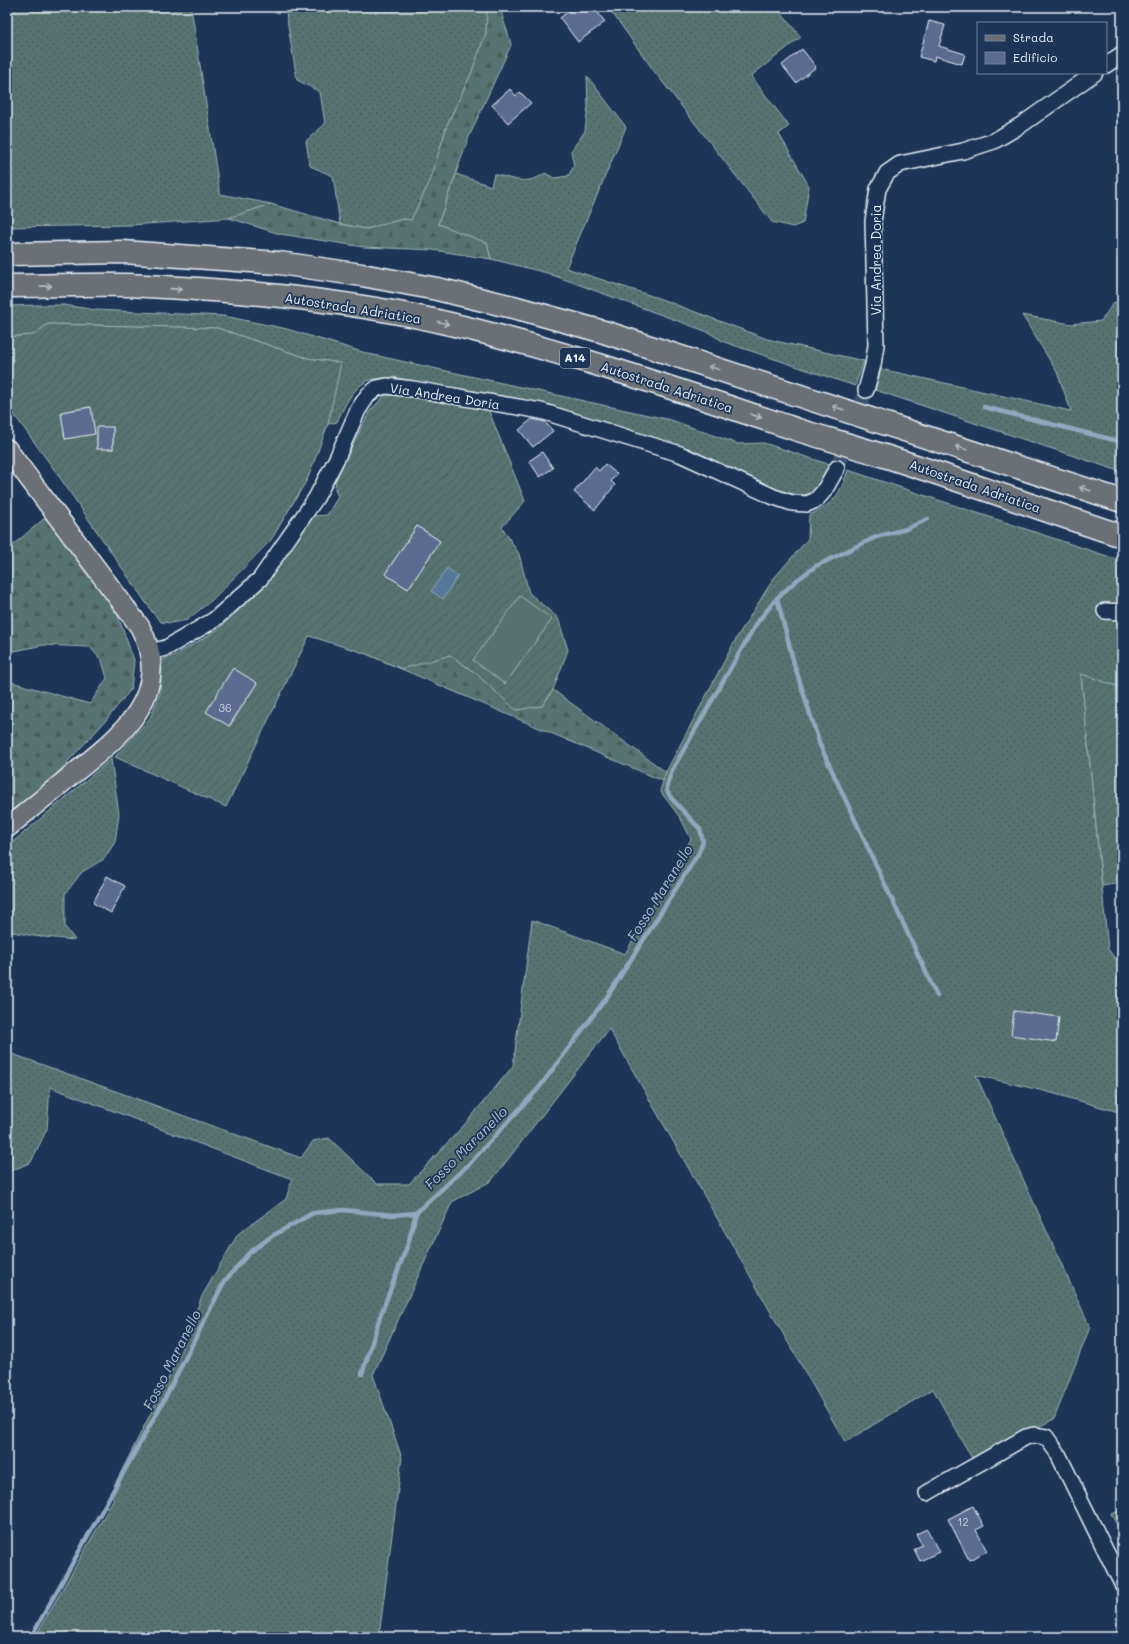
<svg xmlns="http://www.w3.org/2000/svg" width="1129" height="1644" font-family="Mali,sans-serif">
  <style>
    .grass { fill: url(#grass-dots); stroke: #9fb2b4 }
    .forest { fill: url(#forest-firs); stroke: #9fb2b4 }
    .garden { fill: url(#garden-furrows); stroke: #9fb2b4; fill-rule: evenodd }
    .pitch { fill: #567371; stroke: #9fb2b4 }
    .water { fill: #567898; stroke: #90a8be }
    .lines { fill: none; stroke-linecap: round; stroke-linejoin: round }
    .stream { stroke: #90a8be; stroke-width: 4.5 }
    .building { fill: #5b6c90; stroke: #e8f1f8 }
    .minor-tunnel { stroke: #3b516f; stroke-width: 15; stroke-dasharray: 15 8; stroke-linecap: butt }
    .minor-casing { stroke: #e8f1f8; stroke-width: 18 }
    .major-casing { stroke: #e8f1f8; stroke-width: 22 }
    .highway-casing { stroke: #e8f1f8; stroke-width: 25 }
    .minor { stroke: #1d3557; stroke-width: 15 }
    .major { stroke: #6b6f75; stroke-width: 19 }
    .highway { stroke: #6b6f75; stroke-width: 22 }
    .oneway { stroke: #b6bdc4 }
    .labels { text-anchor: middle; stroke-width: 3.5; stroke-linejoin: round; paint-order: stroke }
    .number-label { font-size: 11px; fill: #c5d0de }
    .shield { fill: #1d3557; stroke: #abb9c8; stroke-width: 1 }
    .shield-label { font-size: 12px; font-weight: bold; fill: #e8f1f8 }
    .street-label { font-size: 13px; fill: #e8f1f8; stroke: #1d3557 }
    .water-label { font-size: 14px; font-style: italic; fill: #aec1d2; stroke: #1d3557 }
  </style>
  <defs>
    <pattern id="grass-dots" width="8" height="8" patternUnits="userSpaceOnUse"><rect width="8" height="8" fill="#567371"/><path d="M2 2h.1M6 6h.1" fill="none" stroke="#4d5b5c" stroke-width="1.8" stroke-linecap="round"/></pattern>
    <pattern id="forest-firs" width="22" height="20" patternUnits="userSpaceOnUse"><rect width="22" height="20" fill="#567371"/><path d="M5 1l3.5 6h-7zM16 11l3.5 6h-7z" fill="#4d5b5c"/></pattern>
    <pattern id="garden-furrows" width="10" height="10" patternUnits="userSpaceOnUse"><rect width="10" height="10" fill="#567371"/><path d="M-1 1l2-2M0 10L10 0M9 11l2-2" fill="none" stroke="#4d5b5c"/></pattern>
  </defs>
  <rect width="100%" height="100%" fill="#1d3557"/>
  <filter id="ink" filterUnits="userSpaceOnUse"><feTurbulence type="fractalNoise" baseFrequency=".025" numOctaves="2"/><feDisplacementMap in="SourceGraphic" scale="8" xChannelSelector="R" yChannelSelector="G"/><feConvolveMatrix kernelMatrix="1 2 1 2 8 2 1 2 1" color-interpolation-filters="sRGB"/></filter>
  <g filter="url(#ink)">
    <g class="grass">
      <polygon points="7,7 191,7 220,194 271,204 229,218 131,225 7,227 7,170 9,170 7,161"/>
      <polygon points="285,7 487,7 486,33 471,74 447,125 431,179 411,220 403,219 366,229 340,224 333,176 310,166 306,141 325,124 320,92 297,80"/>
      <polygon points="608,7 776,7 801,37 751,76 789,126 779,134 809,186 803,223 793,227 772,222 654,71"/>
      <path d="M 587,76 L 626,127 L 566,268 L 661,299 L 767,339 L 864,361 L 855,386 L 724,342 L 708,332 L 547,273 L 491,259 L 487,243 L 438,224 L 456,174 L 491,186 L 494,174 C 514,179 527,186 545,173 L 554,178 L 568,176 L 574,166 L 571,151 L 585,131 L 588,107 Z"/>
      <polygon points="1114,302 1122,305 1122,472 875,390 881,369 1071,411 1057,372 1022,315 1071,324 1101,321"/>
      <path d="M 35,305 L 64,305 L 96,310 L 224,316 L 287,329 L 369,354 L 671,420 L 738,444 L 764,443 L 831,465 C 827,471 821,485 816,490 C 805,499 789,493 776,489 L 683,449 L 540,406 L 393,377 C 386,378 377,378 370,380 C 353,386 344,407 337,422 L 328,424 L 340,363 L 307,358 L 217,328 L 48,324 L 34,335 L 7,337 L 7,306 Z"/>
      <path d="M 848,470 L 1122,561 L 1122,688 L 1081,674 L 1108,949 L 1122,968 L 1122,1113 L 1048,1092 L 976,1075 L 1090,1327 L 1054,1419 L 973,1460 L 933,1389 L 845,1442 L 609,1029 L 491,1181 L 452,1202 L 373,1375 L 402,1458 L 380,1628 L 372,1637 L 35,1637 L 114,1499 L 109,1496 L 175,1365 L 202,1296 L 238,1234 L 286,1199 L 292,1179 L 50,1087 L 47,1129 L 31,1162 L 7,1173 L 7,1052 L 301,1158 L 313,1141 L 329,1138 L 377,1184 L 409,1184 L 466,1123 L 513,1066 L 532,920 L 625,954 L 691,839 L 681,819 L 660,791 L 666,772 L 737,637 L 774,578 L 808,539 L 809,515 C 835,503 839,496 848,470 Z"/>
      <polygon points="111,759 119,814 115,842 104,859 82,872 65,894 65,927 75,940 34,936 7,931 7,847"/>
    </g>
    <g class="forest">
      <path d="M 487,7 L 501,7 C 501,19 509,32 511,45 L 468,139 L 438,224 L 487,243 L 491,259 L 433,250 L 364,247 L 280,234 L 229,218 L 271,204 L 340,224 L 366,229 L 403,219 L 411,220 L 431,179 L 447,125 L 471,74 L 486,33 Z"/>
      <polygon points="46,517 115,608 134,660 131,689 102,725 45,786 7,814 7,682 15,683 90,704 107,678 102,661 90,647 43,645 10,652 7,651 7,550"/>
      <polygon points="364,653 450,655 474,672 542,706 553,690 666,772 663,781"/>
    </g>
    <g class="garden">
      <path d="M 48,324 L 217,328 L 307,358 L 341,363 L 328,424 L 308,478 L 271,540 L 212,600 L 187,620 L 171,623 L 161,622 L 153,613 L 56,472 L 7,405 L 7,337 L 34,335 ZM 90,407 L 88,435 L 65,439 L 61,412 ZM 103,427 L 113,428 L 113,449 L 97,448 L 97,434 Z"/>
      <path d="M 406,394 L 488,409 L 525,501 L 502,527 L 519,554 L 529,593 L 558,618 L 568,650 L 553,690 L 542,706 L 516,710 L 474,672 L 450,655 L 402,669 L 364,653 L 309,636 L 226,807 L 115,757 L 150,718 L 160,693 L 162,660 L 175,655 L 219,629 L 239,610 L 268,582 L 313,516 L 327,515 L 338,497 L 335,489 L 336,479 L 369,412 L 385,395 ZM 417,526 L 440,541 L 408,589 L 385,574 ZM 257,683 L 230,726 L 207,712 Z"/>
      <polygon points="1081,674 1122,688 1122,883 1102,886"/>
      <polygon points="1122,1510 1122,1534 1111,1514"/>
    </g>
    <polygon class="pitch" points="520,596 552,619 505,684 473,660"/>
    <polygon class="water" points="447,568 458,576 443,599 431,591"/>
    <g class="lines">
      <g class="stream">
        <polyline points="984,407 1122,442"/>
        <polyline points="777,598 794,664 820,745 937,996"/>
        <polyline points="362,1374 381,1314 408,1244 416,1213 470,1163 538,1089 607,997 698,854 703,842 700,829 671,798 667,791 667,785 672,770 756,624 777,598 797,580 816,566 876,537 906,529 928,519"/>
        <polyline points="31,1637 163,1402 224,1282 249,1253 272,1236 313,1213 343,1210 393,1215 416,1213"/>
      </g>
    </g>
    <g class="building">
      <polygon points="574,7 594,7 605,22 578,42 560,18"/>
      <polygon points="929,21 945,25 939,46 965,54 962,64 935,56 934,61 919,57"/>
      <polygon points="802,49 816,67 796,83 782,65"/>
      <polygon points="510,89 516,96 520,92 531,103 508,123 492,105"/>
      <polygon points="91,407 95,434 65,439 61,412"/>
      <polygon points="532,419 545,422 553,431 533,447 519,430"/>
      <rect x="97" y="427" width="16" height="22"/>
      <polygon points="542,452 553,468 540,477 529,461"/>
      <polygon points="605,464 617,474 611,481 615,485 595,510 574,492 595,467 599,471"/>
      <polygon points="417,526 440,541 408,589 385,574"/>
      <polygon points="233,668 257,683 229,726 206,712"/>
      <polygon points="107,876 125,886 111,913 93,903"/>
      <polygon points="1014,1011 1059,1017 1056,1042 1011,1035"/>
      <polygon points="973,1506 984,1526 976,1530 987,1551 969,1560 948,1519"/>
      <polygon points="927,1529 939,1552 920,1561 914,1549 922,1545 916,1534"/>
    </g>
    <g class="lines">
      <polyline class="minor-tunnel" points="837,468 866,390"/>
      <g class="minor-casing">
        <g id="minor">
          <polyline points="1106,65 1122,54"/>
          <polyline points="866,390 873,365 876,345 873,221 878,189 887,173 900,164 963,151 994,141 1021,125 1095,73"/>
          <polyline points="1105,611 1122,612"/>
          <polyline points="150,652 166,648 214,620 260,579 316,498 337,458 358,410 368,395 377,388 387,386 413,389 541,411 680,454 774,497 792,503 807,504 816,500 824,491 837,468"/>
          <polyline points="927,1493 1026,1437 1034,1435 1046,1437 1057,1452 1122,1584"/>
        </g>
      </g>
      <g class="major-casing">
        <path id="major" d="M 7,449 L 140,627 C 175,694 121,736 73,774 C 51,792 29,810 7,828"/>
      </g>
      <g class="highway-casing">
        <g id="highway">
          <polyline points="7,254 123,252 279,263 362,275 437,289 517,308 604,332 1122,501"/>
          <path d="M 7,286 C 47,286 88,284 128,285 C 230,290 333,298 433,320 C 557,348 677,390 798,430 C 824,438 850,445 875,453 C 958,479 1040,509 1122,536"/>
        </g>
      </g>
      <use href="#minor" class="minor"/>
      <use href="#major" class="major"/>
      <use href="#highway" class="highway"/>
    </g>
    <defs><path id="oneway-shaft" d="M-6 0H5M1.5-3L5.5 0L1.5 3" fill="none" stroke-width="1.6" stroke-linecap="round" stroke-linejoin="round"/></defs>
    <g class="oneway">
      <use href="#oneway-shaft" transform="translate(46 286) rotate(-1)"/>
      <use href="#oneway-shaft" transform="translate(176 289) rotate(4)"/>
      <use href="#oneway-shaft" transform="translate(443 323) rotate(14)"/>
      <use href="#oneway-shaft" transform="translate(714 368) rotate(-162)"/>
      <use href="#oneway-shaft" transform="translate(838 408) rotate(-162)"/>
      <use href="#oneway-shaft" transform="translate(756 416) rotate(19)"/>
      <use href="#oneway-shaft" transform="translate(961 448) rotate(-163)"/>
      <use href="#oneway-shaft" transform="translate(1085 489) rotate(-162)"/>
    </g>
  </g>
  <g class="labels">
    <g class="number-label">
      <text x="225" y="712">36</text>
      <text x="963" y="1526">12</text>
    </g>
    <rect class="shield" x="560" y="348" width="30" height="20" rx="3"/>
    <g class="shield-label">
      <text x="575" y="362">A14</text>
    </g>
    <g class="street-label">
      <text transform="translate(876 260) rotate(-90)" y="5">Via Andrea Doria</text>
      <text transform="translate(353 308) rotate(9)" y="5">Autostrada Adriatica</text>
      <text transform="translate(667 387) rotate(18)" y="5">Autostrada Adriatica</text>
      <text transform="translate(445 396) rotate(9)" y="5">Via Andrea Doria</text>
      <text transform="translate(975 486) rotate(19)" y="5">Autostrada Adriatica</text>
    </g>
    <g class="water-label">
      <text transform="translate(660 893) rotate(-58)" y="5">Fosso Maranello</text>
      <text transform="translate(466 1148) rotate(-45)" y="5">Fosso Maranello</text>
      <text transform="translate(172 1360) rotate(-63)" y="5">Fosso Maranello</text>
    </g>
  </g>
  <rect width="1129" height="1644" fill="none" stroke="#1d3557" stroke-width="24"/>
  <rect x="12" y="12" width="1105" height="1620" fill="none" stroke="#e8f1f8" stroke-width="1.5" filter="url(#ink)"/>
  <rect x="977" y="22" width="130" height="52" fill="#1d3557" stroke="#6e8097"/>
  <rect x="985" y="35" width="20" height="6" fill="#6b6f75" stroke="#6e8097"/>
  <text x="1013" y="42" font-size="12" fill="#e8f1f8">Strada</text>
  <rect x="985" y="52" width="20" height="12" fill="#5b6c90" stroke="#6e8097"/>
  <text x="1013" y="62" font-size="12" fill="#e8f1f8">Edificio</text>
</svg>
